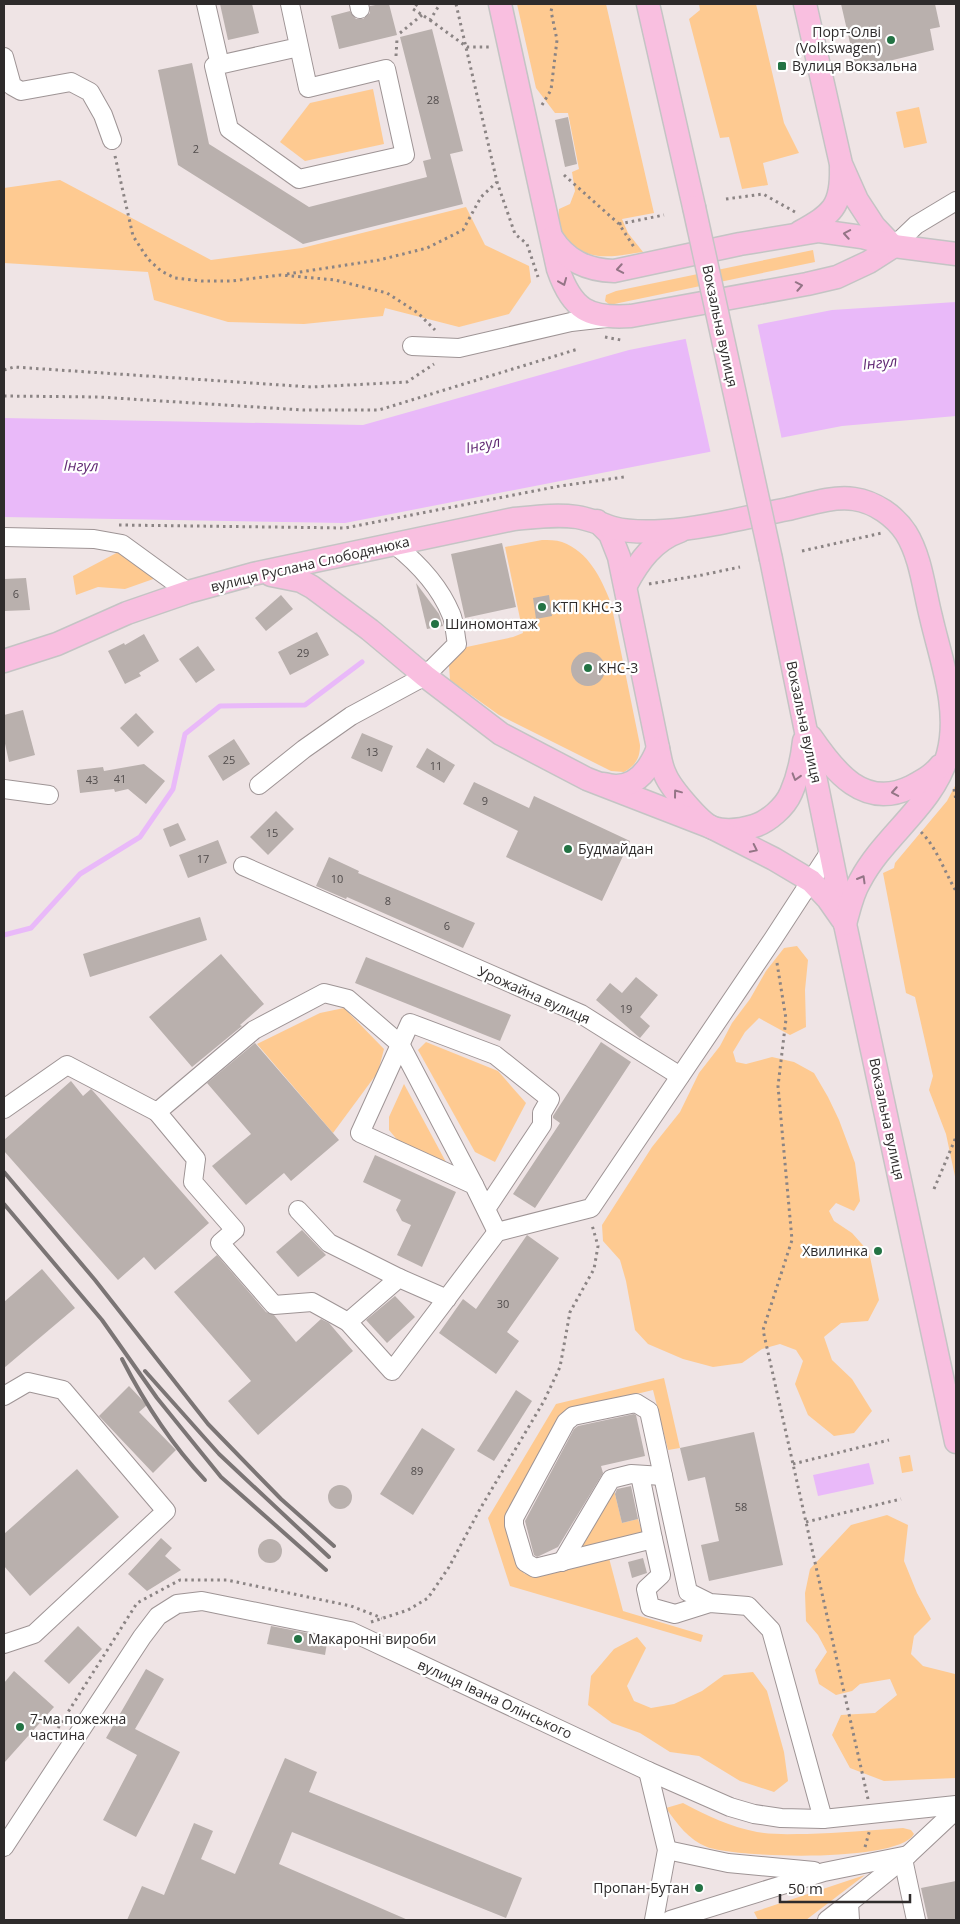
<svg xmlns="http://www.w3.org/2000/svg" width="960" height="1924" font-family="'Open Sans',sans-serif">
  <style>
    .green { fill: #feca91 }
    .water { fill: #e9b9f9 }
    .pier { fill: #efe4e5 }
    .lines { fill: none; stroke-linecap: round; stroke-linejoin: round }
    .stream { stroke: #e9b9f9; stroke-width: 5 }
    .building { fill: #b9b0ad }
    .minor-casing { stroke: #9e9495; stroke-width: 20 }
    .major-casing { stroke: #c4c4c4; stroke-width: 25 }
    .path { stroke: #8b8484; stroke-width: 3; stroke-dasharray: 2.5 4; stroke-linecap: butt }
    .minor { stroke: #fff; stroke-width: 18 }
    .major { stroke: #f9bfe0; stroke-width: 22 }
    .rail { stroke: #7b7575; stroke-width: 4 }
    .major-bridge-casing { stroke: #c4c4c4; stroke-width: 25; stroke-linecap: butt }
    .major-bridge { stroke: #f9bfe0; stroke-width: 22 }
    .oneway { stroke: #947586 }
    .poi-dot { fill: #237344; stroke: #fff; stroke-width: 2 }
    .labels { text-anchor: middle; stroke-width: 4.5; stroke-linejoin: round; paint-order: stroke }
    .number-label { font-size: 11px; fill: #514c4c }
    .poi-label { font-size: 14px; fill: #2e2b2b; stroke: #fff; text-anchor: start }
    .street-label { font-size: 14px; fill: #2e2b2b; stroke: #fff }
    .water-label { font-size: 15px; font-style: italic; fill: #622a74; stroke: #fff }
  </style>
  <rect width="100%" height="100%" fill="#efe4e5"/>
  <g class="green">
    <path d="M 517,4 L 606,4 L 654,213 L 622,219 L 628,233 L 643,252 C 614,256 587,264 567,238 C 559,229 558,220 559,209 L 570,204 L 575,191 L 572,172 L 579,169 L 568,113 L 555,113 L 536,88 Z"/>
    <polygon points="699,4 756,4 784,123 799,153 763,163 768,185 742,189 729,137 720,138 689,19 700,10"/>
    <polygon points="373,89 384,144 305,161 280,142 310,103"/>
    <polygon points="919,107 927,143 904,148 896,112"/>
    <polygon points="60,180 211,260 302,248 466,207 485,245 529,266 531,282 509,314 459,327 385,308 383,316 304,324 228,322 154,300 148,272 4,263 4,188"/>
    <polygon points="813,250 815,262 619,303 610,305 605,301 606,295 616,291"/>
    <path d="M 542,540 C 548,540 556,540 562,542 C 589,552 601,578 611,603 L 640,745 C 640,758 636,765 624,772 L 611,771 L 499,715 L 450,680 L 448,651 L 513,637 L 523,633 L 505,547 Z"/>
    <polygon points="122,550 159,577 125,589 98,587 76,595 73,576"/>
    <polygon points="956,784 956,1181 946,1134 929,1090 933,1076 915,997 906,993 883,873 894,868 895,863 947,801"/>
    <polygon points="797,946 808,960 805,990 806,1027 790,1035 759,1018 745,1032 733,1052 736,1062 746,1064 772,1057 794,1062 814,1073 828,1097 839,1120 855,1163 860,1201 854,1211 836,1203 829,1211 834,1221 852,1233 869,1252 879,1300 868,1321 841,1323 824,1337 832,1360 852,1379 872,1411 854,1433 834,1436 808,1415 795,1384 803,1361 796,1350 780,1344 762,1349 742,1363 713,1367 683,1359 648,1344 635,1330 626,1281 620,1260 603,1241 602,1225 652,1147 680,1112 699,1073 720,1046 732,1023 750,999 766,971 784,948"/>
    <polygon points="344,1008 384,1049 378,1072 333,1133 257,1044 320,1013"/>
    <polygon points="426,1042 498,1071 526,1103 495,1162 475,1152 418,1050"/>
    <polygon points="404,1084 447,1164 399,1142 389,1130 389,1117"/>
    <polygon points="664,1378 680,1448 668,1450 653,1390 570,1410 512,1512 520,1569 525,1574 537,1576 609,1558 623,1611 703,1635 701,1642 510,1586 488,1518 556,1404"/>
    <polygon points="910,1455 913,1471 902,1473 899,1457"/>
    <polygon points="614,1490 622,1523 638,1519 643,1534 577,1551"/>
    <polygon points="887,1515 908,1525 904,1561 917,1593 931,1619 914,1636 911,1654 923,1666 955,1674 956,1676 956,1778 884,1781 850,1768 832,1735 841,1715 875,1713 897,1695 890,1679 860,1684 852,1691 836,1695 819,1684 815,1670 827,1652 818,1635 806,1621 805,1593 810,1569 851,1525"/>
    <polygon points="637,1637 646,1648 627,1686 634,1701 651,1708 674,1704 702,1691 724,1675 753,1672 767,1691 784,1752 788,1781 774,1792 740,1781 699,1756 670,1752 640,1733 612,1723 588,1705 591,1676 614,1649"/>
    <path d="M 683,1803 C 707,1816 731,1827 757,1832 C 774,1835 791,1834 807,1834 C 839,1833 871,1830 903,1828 L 911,1830 L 914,1834 C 898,1863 737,1858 707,1847 C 689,1840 677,1824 666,1808 Z"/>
    <polygon points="865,1875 806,1920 758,1920 754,1912"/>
  </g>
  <g class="water">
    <polygon points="956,302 956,416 842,426 345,523 4,517 4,418 363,425 629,350 832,310"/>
    <polygon points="869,1463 874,1484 818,1496 813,1475"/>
  </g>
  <polygon class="pier" points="757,322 782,440 711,454 685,336"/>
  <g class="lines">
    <polyline class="stream" points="4,935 31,928 80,874 140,837 173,789 185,734 220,706 305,705 362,662"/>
  </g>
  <g class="building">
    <polygon points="220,4 252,4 259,33 228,40"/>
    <polygon points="381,4 389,4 397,35 339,49 331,16 350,11 356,19 363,19 370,13 370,6"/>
    <polygon points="841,4 935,4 940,27 930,29 934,50 856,69"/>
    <polygon points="432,29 463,151 450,154 463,204 303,244 178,165 158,70 192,63 209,144 309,207 427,177 423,161 431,159 400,37"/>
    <polygon points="568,117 577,164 565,167 555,120"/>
    <polygon points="502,543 516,607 465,618 451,554"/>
    <polygon points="26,578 30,610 4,611 4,579"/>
    <polygon points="416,583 439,614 443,626 427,629"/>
    <polygon points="281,595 293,609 266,631 255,618"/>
    <polygon points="549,595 552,616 536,619 533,598"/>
    <polygon points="317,632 329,655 290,675 278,652"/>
    <polygon points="144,634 159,661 139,673 141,676 125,684 108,651 124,643 125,645"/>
    <polygon points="198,646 215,670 196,683 179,659"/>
    <circle cx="588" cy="669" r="17"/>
    <polygon points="23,710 35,755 9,762 4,739 4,715"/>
    <polygon points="136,713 154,732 138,747 120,728"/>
    <polygon points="362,733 393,746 382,772 351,758"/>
    <polygon points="234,739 250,764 223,781 208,756"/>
    <polygon points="427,748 455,765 444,783 416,767"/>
    <polygon points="144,764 165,781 146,804 128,789 115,792 114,789 80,793 77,770 103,767 104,771"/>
    <polygon points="474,782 529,808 534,796 630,841 602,901 506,857 518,831 463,804"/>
    <polygon points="276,811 294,829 268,855 250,837"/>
    <polygon points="178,823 186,840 170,847 163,829"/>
    <polygon points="218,840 227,863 188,878 179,855"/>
    <polygon points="329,857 359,871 358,873 475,923 463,948 347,897 346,899 316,886"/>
    <polygon points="200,917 207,940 90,977 83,954"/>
    <polygon points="221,954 264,1004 240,1025 242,1026 192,1067 149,1017"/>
    <polygon points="366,957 511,1015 500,1041 355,983"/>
    <polygon points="636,977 658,995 640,1017 650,1026 640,1038 596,1000 610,983 622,993"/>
    <polygon points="601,1042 631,1062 535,1208 513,1194 560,1123 553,1118 553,1116"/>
    <polygon points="255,1043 339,1140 291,1181 284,1173 246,1205 212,1166 251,1134 207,1083"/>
    <polygon points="71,1081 83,1096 91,1089 93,1091 209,1223 155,1270 144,1257 118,1280 4,1151 4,1140"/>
    <polygon points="375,1155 456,1192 422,1267 397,1255 411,1225 402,1221 396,1210 401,1200 363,1182"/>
    <polygon points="302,1230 326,1255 298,1277 276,1252"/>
    <polygon points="527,1235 559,1258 507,1332 519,1341 496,1374 439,1333 463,1299 476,1309"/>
    <polygon points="217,1255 266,1312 274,1315 296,1342 321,1319 329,1323 353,1351 258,1435 228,1401 251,1381 174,1292"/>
    <polygon points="42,1269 75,1308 4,1368 4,1302"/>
    <polygon points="395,1296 415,1317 387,1343 366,1320"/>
    <polygon points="129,1386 147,1405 139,1412 176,1450 153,1473 99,1416"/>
    <polygon points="516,1390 532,1401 494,1461 477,1451"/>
    <polygon points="634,1414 636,1415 645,1456 601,1466 603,1473 558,1547 537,1557 534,1555 525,1521 574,1429 578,1426"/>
    <polygon points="422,1428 455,1449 413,1515 380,1494"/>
    <polygon points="754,1432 783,1565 709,1581 701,1545 719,1541 705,1477 688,1481 680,1448"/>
    <polygon points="77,1469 119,1517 30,1596 4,1566 4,1534"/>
    <circle cx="340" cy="1497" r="12"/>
    <polygon points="631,1486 638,1519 622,1523 615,1494 617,1489"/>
    <polygon points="161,1538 172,1548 165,1556 181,1570 147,1591 128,1574"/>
    <circle cx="270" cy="1551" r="12"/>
    <polygon points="643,1558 647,1573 632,1578 628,1562"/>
    <polygon points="78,1626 102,1649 69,1684 44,1661"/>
    <polygon points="271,1626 328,1637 325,1655 267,1644"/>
    <polygon points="146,1669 164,1679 135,1729 180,1752 136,1837 103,1820 137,1755 106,1738"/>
    <polygon points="14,1671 54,1707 4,1763 4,1683"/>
    <polygon points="285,1758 317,1772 309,1792 522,1878 506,1918 292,1832 279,1864 408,1920 127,1920 142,1886 164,1895 194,1823 213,1831 201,1859 235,1874"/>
    <polygon points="956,1881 956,1920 928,1920 921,1888"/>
  </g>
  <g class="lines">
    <g class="minor-casing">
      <g id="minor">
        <polyline points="206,4 220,65"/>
        <polyline points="290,4 308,88 386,69 405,155 299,179 229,129 214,66 299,47"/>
        <polyline points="359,4 360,9"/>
        <polyline points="4,57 12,86 21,91 71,82 90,92 103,115 112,140"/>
        <polyline points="894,246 916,225 956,201"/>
        <polyline points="412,346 459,348 571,322 606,318"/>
        <polyline points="4,537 94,539 122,544 188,592"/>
        <path d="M 259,785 L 304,749 L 351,716 L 425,676 L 457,644 C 455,634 455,623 451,614 C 439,585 419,564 395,545"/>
        <polyline points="4,789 49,795"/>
        <polyline points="243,866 581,1014 680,1076"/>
        <polyline points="4,1109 67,1065 157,1112 254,1030 324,993 348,999 400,1044 474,1185"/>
        <polyline points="157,1112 196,1159 193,1182 235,1230 220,1243 274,1305 312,1302 348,1322"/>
        <polyline points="486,1209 542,1125 542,1113 550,1099 495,1055 410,1023 360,1133 474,1185 497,1232"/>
        <polyline points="298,1210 329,1243 399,1278"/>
        <polyline points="447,1299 399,1278 348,1322 392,1371 497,1232 591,1208 773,939 831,850"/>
        <polyline points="4,1396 28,1382 63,1390 166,1511 34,1634 4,1644"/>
        <polyline points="640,1475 653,1539"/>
        <polyline points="562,1562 611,1479 631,1474 663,1476"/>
        <polyline points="710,1603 675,1614 650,1607 646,1589 661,1575 653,1539 535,1568 525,1562 514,1525 514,1518 566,1422 573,1416 636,1403 649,1411 688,1592 710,1603 748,1606 771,1630 823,1819"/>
        <polyline points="648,1771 667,1850 654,1920"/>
        <polyline points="4,1847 142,1637 158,1616 177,1604 202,1601 350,1631 648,1771 730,1807 754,1814 781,1818 823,1819 956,1805"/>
        <polyline points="667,1850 728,1863 814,1871"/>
        <polyline points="903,1859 916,1920"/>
        <polyline points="670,1920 824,1872 908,1855"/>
        <polyline points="827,1920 849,1903"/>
        <polyline points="850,1920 849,1903 908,1855 956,1810"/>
      </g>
    </g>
    <g class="major-casing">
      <g id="major">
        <path d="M 500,4 L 558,269 C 572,310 589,319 631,316 L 807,284 L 837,277 L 869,262 L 894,246"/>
        <polyline points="648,4 694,207"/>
        <polyline points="805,4 841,164 857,200 874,226 893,246"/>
        <path d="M 800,232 C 832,214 842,207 841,168"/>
        <path d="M 552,238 C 567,261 587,270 614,271 L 740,244 L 819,231 L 862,237 L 894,246 L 956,254"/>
        <path d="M 597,521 L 610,534 L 619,557 L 658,748 C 660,757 661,766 665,774 C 670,787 700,823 713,828 C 727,832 741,830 754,826 C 768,822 785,807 791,793 C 798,777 802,759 804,741"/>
        <polyline points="771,559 845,924 956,1442"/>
        <polyline points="271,575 301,581 312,587 370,630 425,676 501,734 587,779 711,827 774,859 811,881 828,899 842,919"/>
        <path d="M 626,585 C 639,561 654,540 680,531"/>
        <path d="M 4,661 L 57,644 L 127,613 L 188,592 L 253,574 L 514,519 C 535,517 556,514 577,517 C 590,519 601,524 613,528 C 628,532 648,532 664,531 C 706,528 747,517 788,509 C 809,504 833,496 854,499 C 875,502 895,516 906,533 C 921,557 924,590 931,617 C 941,661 960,709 948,754 C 934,805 884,835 860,881 C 852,894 849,910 845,924"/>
        <path d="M 811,737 C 835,772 864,810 911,787 C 922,781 932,776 940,766"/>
        <path d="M 604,784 C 632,793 649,771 658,748"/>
      </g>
    </g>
    <g class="path">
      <polyline points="417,4 413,9 430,20 440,4"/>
      <polyline points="456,4 497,182 515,234 527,244 538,277"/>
      <polyline points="430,20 467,47 490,47"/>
      <polyline points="400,33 422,15"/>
      <polyline points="396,56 397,39"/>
      <polyline points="542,105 551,90 557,40 551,11 553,4"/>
      <polyline points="115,156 133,236 148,259 161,271 175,278 202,281 231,281 281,275 335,280 387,293 418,313 435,330"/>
      <polyline points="564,175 619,224 634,247"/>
      <polyline points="726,199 763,194 795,212"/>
      <polyline points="619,224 664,215"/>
      <polyline points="287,274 379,260 427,248 463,230 481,197 497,182"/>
      <polyline points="605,337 621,340"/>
      <polyline points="4,370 14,367 311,387 407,382 434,364"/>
      <polyline points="4,396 99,397 303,410 379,410 578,349"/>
      <polyline points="119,525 345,528 560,486 624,477"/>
      <polyline points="802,551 882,533"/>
      <polyline points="649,584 702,575 740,567"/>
      <polyline points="954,789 956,800"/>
      <path d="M 921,832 C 937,848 944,871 956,891"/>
      <polyline points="777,963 786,1019 778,1086 792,1240 763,1330 868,1799"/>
      <polyline points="934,1189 956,1137"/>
      <polyline points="793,1464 889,1440"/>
      <polyline points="806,1522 901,1499"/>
      <polyline points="371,1622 408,1610 428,1598 449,1567 480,1509 544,1401 560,1367 570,1312 594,1269 598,1246 592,1225"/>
      <polyline points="58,1728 137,1603 180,1580 227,1580 351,1606 382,1618"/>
      <polyline points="865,1847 870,1829"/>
    </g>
    <use href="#minor" class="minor"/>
    <use href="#major" class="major"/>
    <g class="rail">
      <polyline points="4,1172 95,1280 208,1424 281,1499 334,1546"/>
      <polyline points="4,1204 102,1320 157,1398 221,1477 326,1570"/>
      <path d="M 122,1359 C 144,1402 172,1445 205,1480"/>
      <polyline points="145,1371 219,1454 329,1557"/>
    </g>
    <g class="major-bridge-casing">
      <polyline id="major-bridge" points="694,207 771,559"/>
    </g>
    <use href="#major-bridge" class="major-bridge"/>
  </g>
  <defs><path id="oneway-chevron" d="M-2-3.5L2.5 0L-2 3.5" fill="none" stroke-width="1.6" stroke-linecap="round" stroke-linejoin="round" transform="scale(1.25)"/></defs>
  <g class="oneway">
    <use href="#oneway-chevron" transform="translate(847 234) rotate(-170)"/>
    <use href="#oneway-chevron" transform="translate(620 269) rotate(170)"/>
    <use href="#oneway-chevron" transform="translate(563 282) rotate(68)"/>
    <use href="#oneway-chevron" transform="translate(799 286) rotate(-11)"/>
    <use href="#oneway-chevron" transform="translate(796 777) rotate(107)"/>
    <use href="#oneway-chevron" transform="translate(895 792) rotate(170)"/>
    <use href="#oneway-chevron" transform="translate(677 793) rotate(-127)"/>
    <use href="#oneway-chevron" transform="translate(754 849) rotate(26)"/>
    <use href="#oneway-chevron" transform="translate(862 879) rotate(-60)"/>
  </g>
  <g class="poi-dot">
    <circle cx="891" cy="40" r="5"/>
    <rect x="777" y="61" width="10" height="10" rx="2.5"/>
    <circle cx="542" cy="607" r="5"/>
    <circle cx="435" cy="624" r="5"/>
    <circle cx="588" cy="668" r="5"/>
    <circle cx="568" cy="849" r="5"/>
    <circle cx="878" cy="1251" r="5"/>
    <circle cx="298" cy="1639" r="5"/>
    <circle cx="20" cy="1727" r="5"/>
    <circle cx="699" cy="1888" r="5"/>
  </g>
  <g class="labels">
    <g class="number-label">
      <text x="433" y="104">28</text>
      <text x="196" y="153">2</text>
      <text x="16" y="598">6</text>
      <text x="303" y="657">29</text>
      <text x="372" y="756">13</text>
      <text x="229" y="764">25</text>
      <text x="436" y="770">11</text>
      <text x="120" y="783">41</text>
      <text x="92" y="784">43</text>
      <text x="485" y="805">9</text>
      <text x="272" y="837">15</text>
      <text x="203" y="863">17</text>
      <text x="337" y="883">10</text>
      <text x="388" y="905">8</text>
      <text x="447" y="930">6</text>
      <text x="626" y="1013">19</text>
      <text x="503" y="1308">30</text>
      <text x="417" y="1475">89</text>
      <text x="741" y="1511">58</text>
    </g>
    <g class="poi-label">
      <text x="881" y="37" text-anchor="end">Порт-Олві<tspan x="881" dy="16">(Volkswagen)</tspan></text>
      <text x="792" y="71">Вулиця Вокзальна</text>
      <text x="552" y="612">КТП КНС-3</text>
      <text x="445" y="629">Шиномонтаж</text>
      <text x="598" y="673">КНС-3</text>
      <text x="578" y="854">Будмайдан</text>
      <text x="868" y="1256" text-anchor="end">Хвилинка</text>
      <text x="308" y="1644">Макаронні вироби</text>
      <text x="30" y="1724">7-ма пожежна<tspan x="30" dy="16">частина</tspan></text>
      <text x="689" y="1893" text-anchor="end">Пропан-Бутан</text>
    </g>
    <g class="street-label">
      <text transform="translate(720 326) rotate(78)" y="5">Вокзальна вулиця</text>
      <text transform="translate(310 564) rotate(-13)" y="5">вулиця Руслана Слободянюка</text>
      <text transform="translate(804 722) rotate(78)" y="5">Вокзальна вулиця</text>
      <text transform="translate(534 995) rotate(24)" y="5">Урожайна вулиця</text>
      <text transform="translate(887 1119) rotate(78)" y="5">Вокзальна вулиця</text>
      <text transform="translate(495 1699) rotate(25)" y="5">вулиця Івана Олінського</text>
    </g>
    <g class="water-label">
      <text transform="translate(880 363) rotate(-6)" y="5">Інгул</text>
      <text transform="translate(483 445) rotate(-12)" y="5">Інгул</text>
      <text transform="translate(81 466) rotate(1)" y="5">Інгул</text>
    </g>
  </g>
  <rect width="960" height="1924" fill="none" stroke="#2e2b2b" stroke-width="10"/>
  <path d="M780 1894v8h130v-8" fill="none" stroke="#2e2b2b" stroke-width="2.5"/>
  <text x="788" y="1894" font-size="15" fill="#2e2b2b" stroke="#ffffff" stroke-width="4" paint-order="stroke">50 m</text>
</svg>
